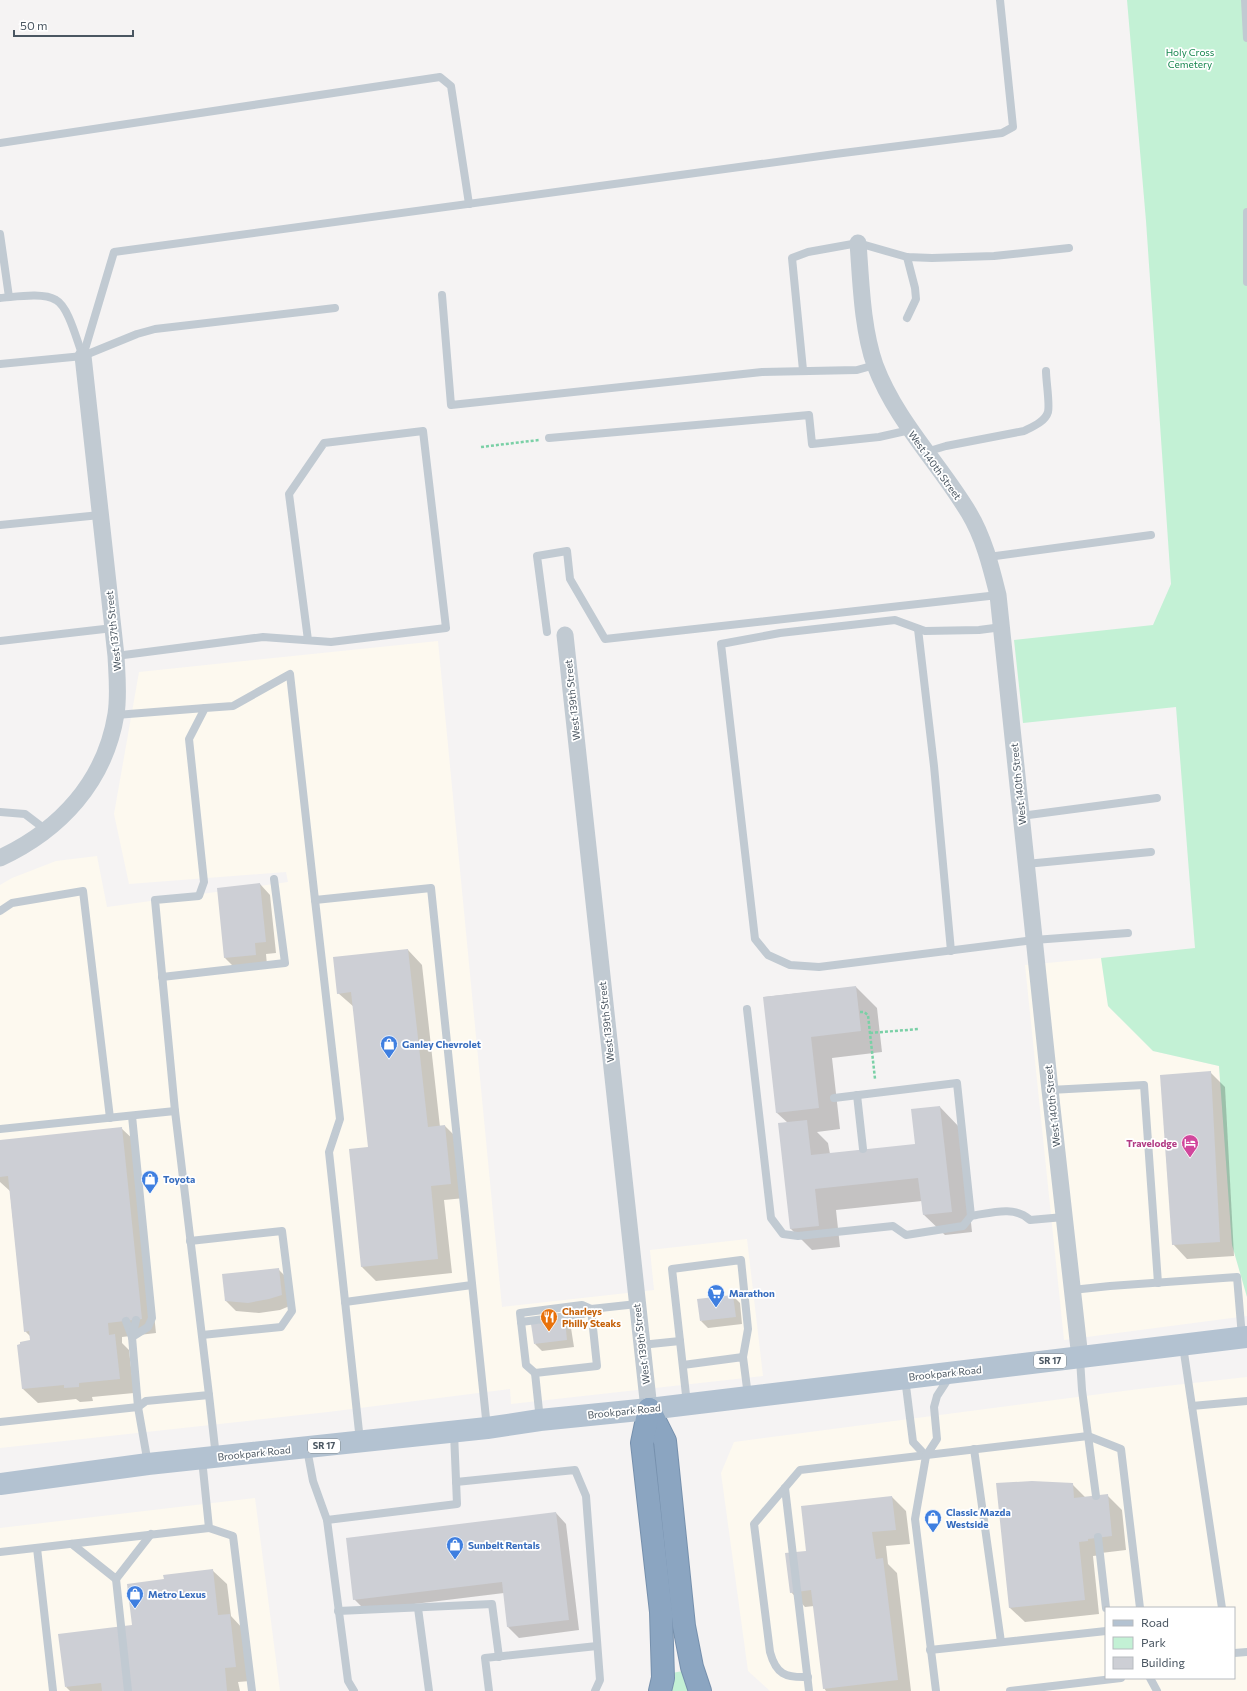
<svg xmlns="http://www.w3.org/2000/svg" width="1247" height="1691" font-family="Commissioner,sans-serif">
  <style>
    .commercial { fill: #fdf9ef; fill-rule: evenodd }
    .green { fill: #c3f1d5 }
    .shadow { fill: #0003 }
    .building { fill: #cdcfd5 }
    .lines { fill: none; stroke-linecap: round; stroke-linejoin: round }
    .highway-casing { stroke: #7690ad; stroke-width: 24 }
    .path { stroke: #7ad0a6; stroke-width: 2.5; stroke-dasharray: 3 2; stroke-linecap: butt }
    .lane { stroke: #c1cad2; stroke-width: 8 }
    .street { stroke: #c1cad2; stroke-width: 17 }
    .primary { stroke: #b3c2d1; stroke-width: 22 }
    .highway { stroke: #8ba5c1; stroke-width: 22 }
    .labels { text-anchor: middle; stroke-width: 3.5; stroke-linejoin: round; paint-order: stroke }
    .shield { fill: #fff; stroke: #808990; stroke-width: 1 }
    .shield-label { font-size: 9px; font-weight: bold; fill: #4a5661 }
    .park-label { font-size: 10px; fill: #17864f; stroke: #fff }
    .street-label { font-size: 10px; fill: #4a5661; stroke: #fff }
    .shop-label { font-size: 10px; font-weight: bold; fill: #366cbe; stroke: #fff; text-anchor: start }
    .hotel-label { font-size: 10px; font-weight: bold; fill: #b23c85; stroke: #fff; text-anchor: end }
    .food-label { font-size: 10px; font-weight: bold; fill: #c56008; stroke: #fff; text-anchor: start }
  </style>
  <rect width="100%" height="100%" fill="#f5f3f3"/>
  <g class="commercial">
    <polygon points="438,641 502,1307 654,1290 650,1250 747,1239 763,1376 511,1404 510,1389 328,1412 0,1448 0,885 12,878 56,861 97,856 107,907 288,882 286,872 129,884 114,814 139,672"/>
    <polygon points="1101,958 1108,1006 1153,1051 1219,1066 1232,1245 1247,1297 1247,1316 1064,1340 1025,965"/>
    <path d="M 1247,1377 L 1247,1691 L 770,1691 L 748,1671 L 721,1473 L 734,1442 L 1139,1389 ZM 1106,1608 L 1234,1608 L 1234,1678 L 1106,1678 Z"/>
    <polygon points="255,1498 280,1691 0,1691 0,1528"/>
  </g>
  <g class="green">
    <polygon points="1127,0 1247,0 1247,1297 1232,1245 1219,1066 1153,1051 1108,1006 1101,958 1195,948 1176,707 1023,723 1014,640 1153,625 1171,584 1146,221"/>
    <polygon points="683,1671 690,1691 670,1691 672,1673"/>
  </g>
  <g class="shadow">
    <polygon points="260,884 270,895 276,953 266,954 267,965 235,968 225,958"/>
    <polygon points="408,950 422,965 440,1127 445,1126 459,1140 465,1198 444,1200 452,1273 376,1281 362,1267 369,1148 354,1007 338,993"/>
    <polygon points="856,987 877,1008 882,1052 832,1058 840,1129 817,1132 828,1143 830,1154 916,1145 940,1107 961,1129 972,1232 945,1235 923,1214 922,1201 836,1210 840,1247 812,1250 791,1229 788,1123 777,1113 764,997"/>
    <polygon points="1210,1072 1225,1087 1234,1256 1187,1259 1173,1244"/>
    <polygon points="121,1128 136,1142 156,1333 122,1337 122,1343 129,1350 134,1393 92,1397 93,1401 80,1402 76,1399 38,1403 23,1389 31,1341 31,1337 25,1331 10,1191 0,1182 0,1141"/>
    <polygon points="278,1269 289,1280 292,1305 280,1310 259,1313 236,1311 226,1301"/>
    <polygon points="733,1296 740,1303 742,1324 708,1328 701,1321"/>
    <polygon points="564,1321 571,1328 574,1347 542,1351 535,1344"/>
    <polygon points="997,1484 1072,1484 1086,1498 1107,1495 1122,1510 1126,1550 1101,1553 1102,1555 1093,1556 1099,1614 1025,1622 1010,1608"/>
    <polygon points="892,1497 906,1511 910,1544 886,1546 888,1564 897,1573 911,1691 826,1691 824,1688 814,1606 805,1607 791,1592 807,1552 802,1507"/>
    <polygon points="556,1513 566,1524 579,1630 519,1638 508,1627 504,1593 365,1610 354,1599"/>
    <polygon points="212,1570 227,1584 231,1616 244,1630 250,1681 238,1682 240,1691 70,1691 66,1687 134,1626 165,1580"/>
  </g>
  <g class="building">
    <polygon points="260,883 266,942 255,943 256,955 224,958 217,888"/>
    <polygon points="408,949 428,1127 445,1125 451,1184 431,1186 438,1259 361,1267 349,1149 368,1147 351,992 337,994 333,957"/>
    <polygon points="856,986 861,1031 811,1037 819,1108 776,1113 763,997"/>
    <polygon points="1211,1071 1220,1242 1172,1245 1160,1075"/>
    <polygon points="940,1106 952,1212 923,1215 918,1178 815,1189 819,1226 790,1229 778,1123 807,1120 811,1155 915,1144 911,1109"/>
    <polygon points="122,1127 142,1319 108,1323 109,1335 115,1334 120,1379 79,1383 79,1387 64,1388 64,1385 22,1389 17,1345 20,1344 20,1342 30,1340 29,1331 24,1332 8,1176 0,1177 0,1140"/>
    <polygon points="279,1268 282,1295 269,1299 248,1303 225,1301 222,1274"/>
    <polygon points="733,1295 736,1317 700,1321 697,1299"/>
    <polygon points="565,1320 567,1340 534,1344 531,1324"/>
    <polygon points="1032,1481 1073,1483 1074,1498 1108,1494 1112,1536 1088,1539 1088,1541 1079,1542 1085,1600 1009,1608 996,1483"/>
    <polygon points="892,1496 896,1530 872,1532 876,1559 883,1558 898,1680 823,1689 811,1590 790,1593 785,1553 806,1551 801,1506"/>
    <polygon points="556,1512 569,1620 507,1627 502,1582 353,1600 346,1538"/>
    <polygon points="213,1569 218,1615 230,1614 236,1667 225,1668 227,1691 102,1691 101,1683 65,1687 58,1634 132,1625 127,1584 164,1579 163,1575"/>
  </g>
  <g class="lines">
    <g class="highway-casing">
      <g id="highway">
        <polyline points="649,1409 665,1441 684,1626 692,1667 700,1691"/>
        <polyline points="649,1409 642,1443 661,1612 663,1678 660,1691"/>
      </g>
    </g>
    <g class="path">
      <polyline points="481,447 539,440"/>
      <polyline points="860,1012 864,1012 868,1015 875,1079"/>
      <polyline points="870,1033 919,1029"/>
    </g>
    <g class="lane">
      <polyline points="1245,0 1247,38"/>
      <polyline points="0,143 440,77 451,86 469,204"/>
      <polyline points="1247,212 1247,282"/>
      <polyline points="0,234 9,297"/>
      <polyline points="907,257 915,288 916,299 907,318"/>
      <polyline points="442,295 451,405 762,372 857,370 875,365"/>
      <path d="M 0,298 C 15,297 43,292 56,300 C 69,307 77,342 83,356"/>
      <polyline points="83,356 114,252 835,154 1002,133 1013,127 1000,0"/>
      <polyline points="0,364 83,356 137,334 155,329 335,308"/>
      <polyline points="803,370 792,258 808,252 858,243 907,257 932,258 994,256 1069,248"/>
      <polyline points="549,438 809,415 812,444 879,437 910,430"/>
      <path d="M 926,452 L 946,446 L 1024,431 C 1032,427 1045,422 1048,412 C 1050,404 1046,381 1046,371"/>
      <polyline points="0,525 100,515"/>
      <polyline points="988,557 1151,535"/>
      <polyline points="1002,627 979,630 925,631 895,620 780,633 721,644 755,939 768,955 790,965 819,967 1034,940 1128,933"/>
      <polyline points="918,629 934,766 951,951"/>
      <polyline points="547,632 537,556 567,551 570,579 605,639 998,595"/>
      <polyline points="0,641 113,628"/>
      <polyline points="116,656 263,637 331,642 446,628 423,431 324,443 289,494 308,640"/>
      <polyline points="116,715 205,708"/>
      <polyline points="0,812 25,814 46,830"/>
      <polyline points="1021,816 1157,798"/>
      <polyline points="1026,864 1151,852"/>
      <polyline points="315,900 340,1119 329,1152 360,1441"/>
      <polyline points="0,911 12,903 83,891 110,1118"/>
      <polyline points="162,977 285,963 274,879"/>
      <polyline points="747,1009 771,1218 783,1234 798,1236 893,1226 906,1235 963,1226 971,1216 957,1083 834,1098"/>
      <polyline points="1050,1090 1144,1085 1158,1283"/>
      <polyline points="857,1095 863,1149"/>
      <polyline points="132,1116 152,1318 148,1327 132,1337 138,1407 148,1464"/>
      <polyline points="0,1129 175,1111"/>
      <path d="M 971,1216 C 991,1213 1014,1205 1030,1220 L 1064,1217"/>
      <polyline points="190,1241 282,1231 292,1311 281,1327 202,1335"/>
      <polyline points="1072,1290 1110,1286 1237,1277 1242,1337"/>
      <polyline points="345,1302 472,1285"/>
      <polyline points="126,1321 132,1337"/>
      <polyline points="521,1322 583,1314 591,1309 637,1304"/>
      <polyline points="132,1337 136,1320"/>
      <polyline points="641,1345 680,1341"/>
      <polyline points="1183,1346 1222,1608"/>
      <polyline points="1080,1359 1082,1390 1096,1496"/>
      <polyline points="683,1365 743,1357 748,1396"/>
      <polyline points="535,1373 597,1366 591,1309"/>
      <polyline points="905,1378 913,1442 926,1456"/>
      <polyline points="209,1395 216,1457"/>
      <polyline points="687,1404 672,1269 741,1260 748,1329 743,1357"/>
      <polyline points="1192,1406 1247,1401"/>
      <polyline points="540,1420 535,1373 526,1365 520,1313 582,1305 591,1309"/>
      <polyline points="0,1422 138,1407 146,1401 209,1395 175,1111 155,900 199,896 204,882 189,739 205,708 233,706 290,674 315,900 431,888 487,1428"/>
      <polyline points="307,1449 313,1481 327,1520 457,1504 454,1433"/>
      <polyline points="974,1449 1001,1642"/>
      <polyline points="202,1459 209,1528 233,1536 252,1691"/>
      <polyline points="456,1482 575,1470 586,1496 600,1680 595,1691"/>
      <polyline points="785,1488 809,1691"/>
      <polyline points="327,1520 348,1681 354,1691"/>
      <polyline points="1098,1537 1106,1608"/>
      <polyline points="72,1544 116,1579 151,1534"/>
      <polyline points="37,1548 53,1691"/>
      <polyline points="0,1552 209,1528"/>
      <polyline points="116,1579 128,1691"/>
      <polyline points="418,1608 429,1691"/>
      <polyline points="338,1611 492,1604 499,1657"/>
      <polyline points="930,1650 1106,1631"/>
      <polyline points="1234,1653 1247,1652"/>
      <path d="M 808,1677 C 785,1678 776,1674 770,1652 L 754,1524 L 800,1470 L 1088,1436 L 1121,1449 L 1140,1608"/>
      <polyline points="1150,1678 1157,1691"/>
      <polyline points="489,1691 485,1658 597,1646"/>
      <polyline points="936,1691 915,1519 926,1456 937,1439 934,1407 937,1396 950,1376"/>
      <polyline points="1010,1691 1121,1678"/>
    </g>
    <g class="street">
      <path d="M 858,243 C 861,282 862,328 875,365 C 896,421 939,463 969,513 C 984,538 991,567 998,595 L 1050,1090 L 1080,1358"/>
      <polyline points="565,635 649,1409"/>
      <path d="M 0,858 C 60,830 105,782 116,714 C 119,695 117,676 116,656 L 83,356"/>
    </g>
    <polyline class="primary" points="0,1484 148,1464 487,1428 540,1420 649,1409 1247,1337"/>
    <use href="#highway" class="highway"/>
  </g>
  <defs>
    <g id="shop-pin" transform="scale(0.9)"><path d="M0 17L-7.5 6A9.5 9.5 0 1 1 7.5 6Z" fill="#3f7fe0" stroke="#fff"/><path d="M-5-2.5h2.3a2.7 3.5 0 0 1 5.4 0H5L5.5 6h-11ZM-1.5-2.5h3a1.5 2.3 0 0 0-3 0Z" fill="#fff"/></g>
    <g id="hotel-pin" transform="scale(0.9)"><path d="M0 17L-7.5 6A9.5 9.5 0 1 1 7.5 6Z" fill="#d1479c" stroke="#fff"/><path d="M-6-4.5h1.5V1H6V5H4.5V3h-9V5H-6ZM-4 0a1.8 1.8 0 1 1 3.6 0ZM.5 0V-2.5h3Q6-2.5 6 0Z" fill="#fff"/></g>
    <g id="supermarket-pin" transform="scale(0.9)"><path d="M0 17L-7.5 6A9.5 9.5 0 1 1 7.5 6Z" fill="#3f7fe0" stroke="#fff"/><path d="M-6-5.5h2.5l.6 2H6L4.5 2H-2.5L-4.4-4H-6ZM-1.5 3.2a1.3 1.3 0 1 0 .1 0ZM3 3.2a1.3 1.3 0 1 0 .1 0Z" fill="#fff"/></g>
    <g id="restaurant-pin" transform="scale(0.9)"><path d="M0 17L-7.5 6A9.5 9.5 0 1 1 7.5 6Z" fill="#e8710a" stroke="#fff"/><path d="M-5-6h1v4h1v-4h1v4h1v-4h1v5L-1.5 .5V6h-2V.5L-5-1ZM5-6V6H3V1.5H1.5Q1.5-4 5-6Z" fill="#fff"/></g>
  </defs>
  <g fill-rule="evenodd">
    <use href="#shop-pin" x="389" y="1044"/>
    <use href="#hotel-pin" x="1190" y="1143"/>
    <use href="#shop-pin" x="150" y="1179"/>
    <use href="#supermarket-pin" x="716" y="1293"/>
    <use href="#restaurant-pin" x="549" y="1317"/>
    <use href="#shop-pin" x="933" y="1518"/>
    <use href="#shop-pin" x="455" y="1545"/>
    <use href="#shop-pin" x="135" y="1594"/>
  </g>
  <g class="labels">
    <g class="shield">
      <rect x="1034" y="1354" width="32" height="14" rx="3"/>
      <rect x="308" y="1439" width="32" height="14" rx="3"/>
    </g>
    <g class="shield-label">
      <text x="1050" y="1364">SR 17</text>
      <text x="324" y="1449">SR 17</text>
    </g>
    <g class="park-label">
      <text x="1190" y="56">Holy Cross<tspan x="1190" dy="12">Cemetery</tspan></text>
    </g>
    <g class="street-label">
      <text transform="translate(935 465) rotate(54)" y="4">West 140th Street</text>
      <text transform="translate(113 631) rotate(-96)" y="4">West 137th Street</text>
      <text transform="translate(572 700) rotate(-96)" y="4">West 139th Street</text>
      <text transform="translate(1018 784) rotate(-96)" y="4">West 140th Street</text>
      <text transform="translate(606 1022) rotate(-96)" y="4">West 139th Street</text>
      <text transform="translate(1052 1106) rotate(-96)" y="4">West 140th Street</text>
      <text transform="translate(641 1344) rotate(-97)" y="4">West 139th Street</text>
      <text transform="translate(945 1373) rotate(-6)" y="4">Brookpark Road</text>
      <text transform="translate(624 1411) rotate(-6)" y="4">Brookpark Road</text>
      <text transform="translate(254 1453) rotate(-6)" y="4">Brookpark Road</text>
    </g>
    <g class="shop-label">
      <text x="402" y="1048">Ganley Chevrolet</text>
      <text x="163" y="1183">Toyota</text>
      <text x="729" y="1297">Marathon</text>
      <text x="946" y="1516">Classic Mazda<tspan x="946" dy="12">Westside</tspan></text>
      <text x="468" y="1549">Sunbelt Rentals</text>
      <text x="148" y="1598">Metro Lexus</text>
    </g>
    <g class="hotel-label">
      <text x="1177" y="1147">Travelodge</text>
    </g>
    <g class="food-label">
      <text x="562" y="1315">Charleys<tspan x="562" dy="12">Philly Steaks</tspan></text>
    </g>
  </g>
  <rect x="1105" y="1607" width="130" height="72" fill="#ffffff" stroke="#b7bbc0"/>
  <rect x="1113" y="1620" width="20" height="6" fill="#b3c2d1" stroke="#b7bbc0"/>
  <text x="1141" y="1627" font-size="12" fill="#4a5661">Road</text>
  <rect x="1113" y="1637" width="20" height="12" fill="#c3f1d5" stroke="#b7bbc0"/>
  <text x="1141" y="1647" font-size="12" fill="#4a5661">Park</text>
  <rect x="1113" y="1657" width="20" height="12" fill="#cdcfd5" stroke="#b7bbc0"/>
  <text x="1141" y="1667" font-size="12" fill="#4a5661">Building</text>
  <path d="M14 30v6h119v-6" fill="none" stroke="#4a5661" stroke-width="2"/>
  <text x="20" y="30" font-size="12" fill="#4a5661" stroke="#ffffff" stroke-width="3" paint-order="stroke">50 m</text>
</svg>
